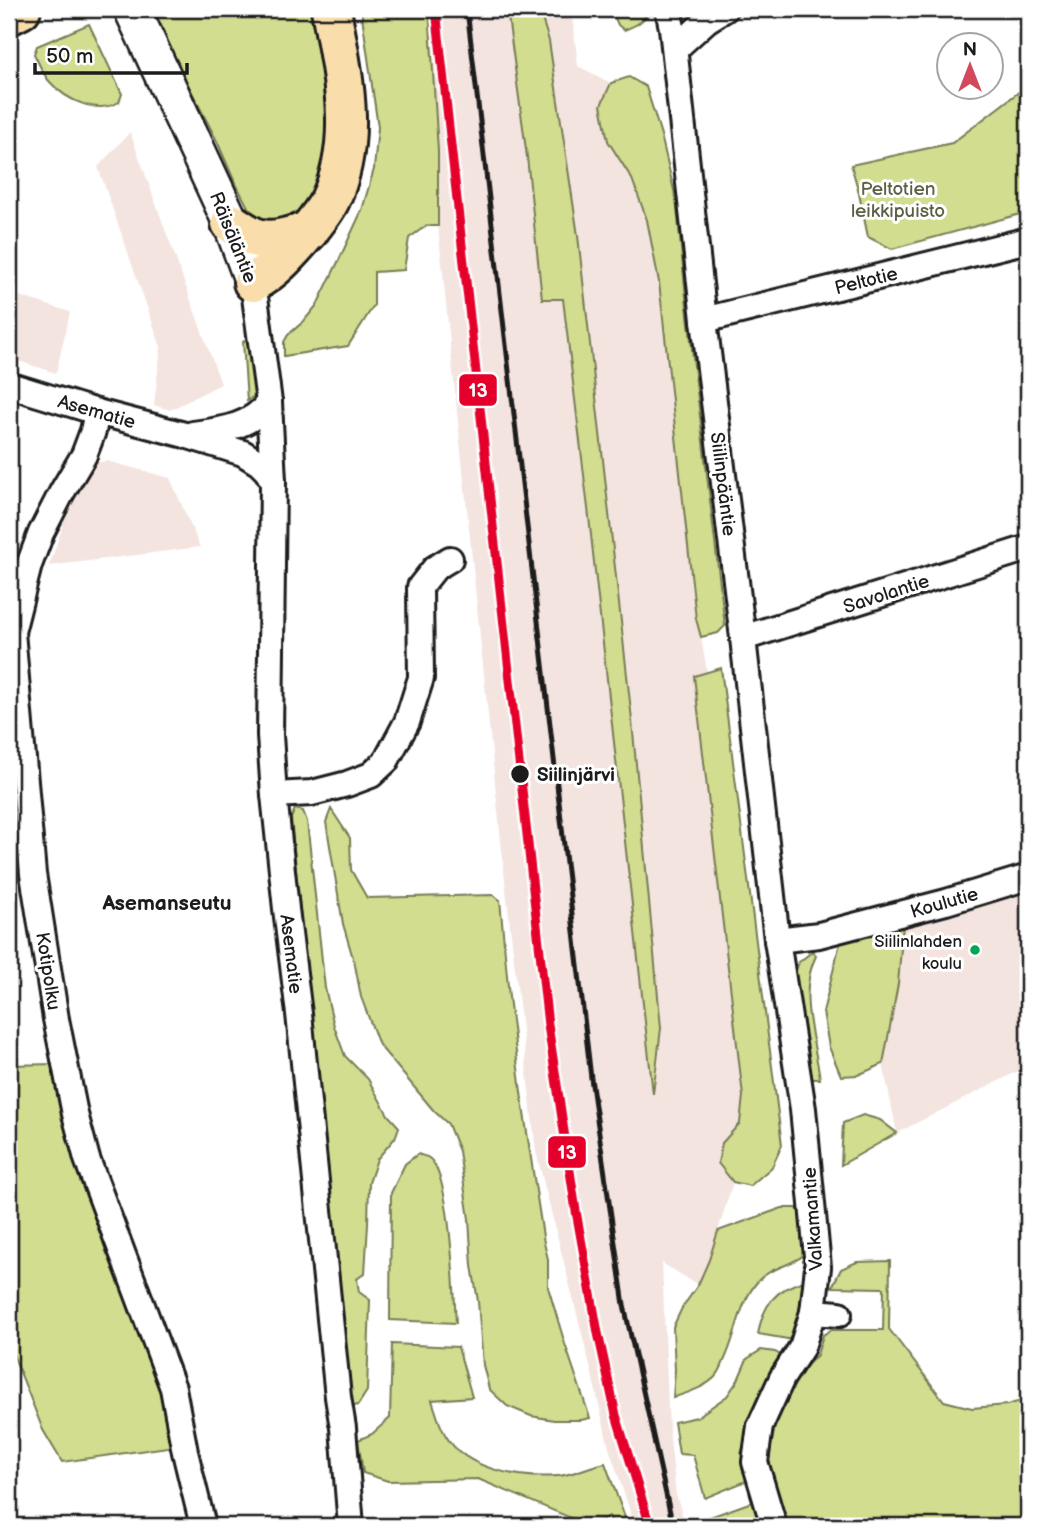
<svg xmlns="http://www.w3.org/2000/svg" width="1037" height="1535" font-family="'Balsamiq Sans',sans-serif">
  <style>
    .built { fill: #f4e4df }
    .green { fill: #d2dd90; stroke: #777c56; stroke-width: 2 }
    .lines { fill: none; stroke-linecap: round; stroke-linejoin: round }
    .street-casing { stroke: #1c1c1c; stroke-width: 30 }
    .secondary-casing { stroke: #1c1c1c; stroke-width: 40 }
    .primary-casing { stroke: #1c1c1c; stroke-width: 44 }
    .street { stroke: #fff; stroke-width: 24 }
    .secondary { stroke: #fff; stroke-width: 35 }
    .primary { stroke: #f9deab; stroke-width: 38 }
    .rail { stroke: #1c1c1c; stroke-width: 5 }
    .rail-1-casing { stroke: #fff; stroke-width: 14 }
    .rail-1 { stroke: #e4002b; stroke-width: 9 }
    .stop-dot { fill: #1c1c1c; stroke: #fff; stroke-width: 2.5 }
    .bus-dot { fill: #00a651; stroke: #fff; stroke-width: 2.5 }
    .labels { text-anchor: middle; stroke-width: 6; stroke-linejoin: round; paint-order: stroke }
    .bus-label { font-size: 17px; fill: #1c1c1c; stroke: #fff; text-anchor: end }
    .park-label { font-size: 19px; fill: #5c6045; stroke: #fff }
    .street-label { font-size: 19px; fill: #1c1c1c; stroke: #fff }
    .stop-label { font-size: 19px; font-weight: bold; fill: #1c1c1c; stroke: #fff; text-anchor: start }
    .neighbourhood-label { font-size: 21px; font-weight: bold; fill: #1c1c1c; stroke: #fff }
    .line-badge { stroke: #fff; stroke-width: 2.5 }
    .badge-label { font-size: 19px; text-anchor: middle; font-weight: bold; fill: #fff }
  </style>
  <rect width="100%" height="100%" fill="#fff"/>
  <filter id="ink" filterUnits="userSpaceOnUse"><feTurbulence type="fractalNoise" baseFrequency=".0143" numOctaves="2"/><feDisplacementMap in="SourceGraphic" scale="14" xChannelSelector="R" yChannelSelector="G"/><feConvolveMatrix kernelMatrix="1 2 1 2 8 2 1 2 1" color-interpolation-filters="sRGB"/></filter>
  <g filter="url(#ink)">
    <g class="built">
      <polygon points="429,9 568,9 573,23 578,66 611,83 601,105 608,141 632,179 647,220 659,282 696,619 701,637 707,672 694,677 743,1096 740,1123 722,1143 718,1163 733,1182 709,1260 698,1285 662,1263 669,1429 676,1495 686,1526 635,1526 609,1448 590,1366 536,1152 506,890 438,226 438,151"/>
      <polygon points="130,132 221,384 170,410 154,405 161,347 98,167"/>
      <polygon points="9,293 70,312 56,373 9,358"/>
      <polygon points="107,461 170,478 200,547 49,566 84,464"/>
      <polygon points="1028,887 1028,1066 897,1133 883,1064 898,984 903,924"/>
    </g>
    <g class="green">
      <polygon points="154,9 311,9 316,32 330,132 318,184 293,217 270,225 252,215 233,178 217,141 179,67"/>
      <polygon points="361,9 429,9 438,151 438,226 426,226 409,238 404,270 374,272 374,305 348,346 284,356 284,342 288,335 304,321 317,305 339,260 362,210 374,169 378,127"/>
      <polygon points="507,9 539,9 549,41 578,236 631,711 661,1028 653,1094 589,517 563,299 542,299 527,157"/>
      <path d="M 611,9 L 649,9 C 646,21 635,26 624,30 L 618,25 Z"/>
      <path d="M 89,24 L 122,94 L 119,102 C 97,115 66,100 50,82 C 43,75 39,63 34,54 L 37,46 Z"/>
      <polygon points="629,77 646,87 661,135 676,199 687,307 725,626 718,633 701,637 696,619 659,282 647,220 632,179 608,141 601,105 611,83"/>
      <polygon points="1028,85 1028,212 892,249 868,237 858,189 851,165 952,143"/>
      <polygon points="252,334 258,383 254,396 247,401 243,342"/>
      <polygon points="721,668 782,1145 772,1167 750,1186 733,1182 718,1163 722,1143 740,1123 743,1096 694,676"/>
      <polygon points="295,809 303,811 307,821 325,988 334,1026 345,1056 368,1079 388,1115 399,1127 395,1138 377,1159 369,1183 368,1224 365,1273 357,1279 359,1292 370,1300 367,1391 358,1405 349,1407 291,818"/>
      <polygon points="331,809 350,838 351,870 367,898 493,895 500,900 509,997 522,1100 544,1243 548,1259 548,1287 565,1344 590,1418 581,1420 554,1420 531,1416 507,1406 489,1389 483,1365 478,1301 472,1266 469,1219 459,1151 448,1124 434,1111 379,1045 361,997 355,965 343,924 326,822"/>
      <polygon points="903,924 898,984 883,1064 858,1075 841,1076 829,1047 823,1012 840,943"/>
      <path d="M 813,951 L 816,956 C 797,994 815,1040 820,1079 L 813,1079 L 808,1071 L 794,977 L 799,962 Z"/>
      <polygon points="56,1064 64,1126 107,1254 144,1330 160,1377 175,1446 62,1462 43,1430 9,1344 11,1311 9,1306 9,1065"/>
      <polygon points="863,1115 880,1120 897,1133 841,1165 843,1123"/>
      <path d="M 418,1154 C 422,1156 426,1156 429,1158 C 451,1173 454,1294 456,1323 L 390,1320 L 391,1193 L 405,1164 Z"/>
      <path d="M 782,1208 L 797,1208 L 802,1218 L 805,1254 C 792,1266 770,1267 758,1281 C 738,1304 737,1335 724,1361 C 722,1366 720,1372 716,1376 C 705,1388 688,1392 673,1398 L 675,1370 L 673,1327 L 682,1308 L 698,1285 L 709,1260 L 718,1231 Z"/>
      <polygon points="890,1261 889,1329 944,1401 972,1408 1007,1405 1028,1399 1028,1526 705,1526 707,1518 766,1497 767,1452 771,1446 778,1411 799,1374 817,1355 823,1335 831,1330 883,1330 884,1288 832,1287 841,1269 857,1262"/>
      <path d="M 804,1281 L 801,1315 L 794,1340 L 758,1334 C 763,1305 775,1289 804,1281 Z"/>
      <path d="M 392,1344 L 458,1347 L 472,1397 L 432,1400 C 436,1412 439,1425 446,1436 C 466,1470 521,1479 558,1476 C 573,1475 589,1466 605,1463 L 628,1526 L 614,1526 L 609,1516 L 590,1526 L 478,1479 L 388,1481 L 363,1473 L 358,1440 L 372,1434 L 390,1418 Z"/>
      <polygon points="761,1350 775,1352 782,1356 753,1417 741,1454 751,1479 705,1498 693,1455 679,1454 674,1422 697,1417 727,1396 738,1380 747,1359"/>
    </g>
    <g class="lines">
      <g class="street-casing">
        <g id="street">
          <polyline points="668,9 672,28 704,320 743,638 777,940 803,1109 818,1267 813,1312 802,1347 782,1378 760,1426 755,1462 774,1526"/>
          <polyline points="675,49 707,20 725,9"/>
          <polyline points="253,282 269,402 273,481 270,735 274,795 286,909 299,1014 338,1397 343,1428 351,1526"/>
          <polyline points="704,320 1028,240"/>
          <polyline points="9,385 97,412 185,435 243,453 259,463 267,471 273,481"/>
          <polyline points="97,412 93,431 84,455 62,492 41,533 29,565 12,632 33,874 56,1019 75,1114 87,1159 173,1388 185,1452 203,1526"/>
          <path d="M 193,434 C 222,430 251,427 269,402"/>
          <polyline points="743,638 1028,548"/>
          <polyline points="274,795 312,793 347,784 371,775 386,761 407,722 421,678 420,587 435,568 450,559"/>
          <polyline points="777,940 819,935 946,902 1028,877"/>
          <polyline points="813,1312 839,1314"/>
        </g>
      </g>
      <g class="secondary-casing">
        <polyline id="secondary" points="132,9 231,223 253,282"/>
      </g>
      <g class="primary-casing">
        <g id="primary">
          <polyline points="9,15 21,9"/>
          <path d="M 231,223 C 239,228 248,235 257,238 C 274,243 292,236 309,231"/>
          <path d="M 253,282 C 275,270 289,253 305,235 C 314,224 324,212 330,200 C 359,139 342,72 331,9"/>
        </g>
      </g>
      <use href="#street" class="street"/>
      <use href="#secondary" class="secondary"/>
      <use href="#primary" class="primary"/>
      <polyline class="rail" points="467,9 591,1078 624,1305 673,1526"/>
      <g class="rail-1-casing">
        <polyline id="rail-1" points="436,9 548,1025 576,1211 598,1333 616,1415 650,1526"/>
      </g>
      <use href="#rail-1" class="rail-1"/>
    </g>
  </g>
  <circle class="stop-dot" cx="520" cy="774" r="10"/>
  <circle class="bus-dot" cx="975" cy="950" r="6"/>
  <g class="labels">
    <g class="bus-label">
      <text x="962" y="947">Siilinlahden<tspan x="962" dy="22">koulu</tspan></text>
    </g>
    <g class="park-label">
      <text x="898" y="195">Peltotien<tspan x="898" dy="22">leikkipuisto</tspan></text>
    </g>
    <g class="street-label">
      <text transform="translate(234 237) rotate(68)" y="7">Räisäläntie</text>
      <text transform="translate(866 280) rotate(-14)" y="7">Peltotie</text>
      <text transform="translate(97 411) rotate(16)" y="7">Asematie</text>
      <text transform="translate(724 484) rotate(83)" y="7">Siilinpääntie</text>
      <text transform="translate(886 593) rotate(-18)" y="7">Savolantie</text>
      <text transform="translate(944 902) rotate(-16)" y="7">Koulutie</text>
      <text transform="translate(292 954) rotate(83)" y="7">Asematie</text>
      <text transform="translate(49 971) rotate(81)" y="7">Kotipolku</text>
      <text transform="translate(812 1219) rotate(-94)" y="7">Valkamantie</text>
    </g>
    <g class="stop-label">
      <text x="537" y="781">Siilinjärvi</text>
    </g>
    <g class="neighbourhood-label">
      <text x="167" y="910">Asemanseutu</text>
    </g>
  </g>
  <g class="line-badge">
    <rect x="458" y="373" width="40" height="34" rx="7" fill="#e4002b"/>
    <rect x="547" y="1135" width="40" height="34" rx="7" fill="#e4002b"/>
  </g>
  <g class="badge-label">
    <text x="478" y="397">13</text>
    <text x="567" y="1159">13</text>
  </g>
  <rect width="1037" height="1535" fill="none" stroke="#fff" stroke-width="35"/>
  <rect x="18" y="18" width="1002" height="1500" fill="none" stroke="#1c1c1c" stroke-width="2.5" filter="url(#ink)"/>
  <g transform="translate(970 66)"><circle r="33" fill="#ffffff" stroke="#a4a4a4" stroke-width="2"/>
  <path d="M0-5L12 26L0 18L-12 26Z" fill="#d1495b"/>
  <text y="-10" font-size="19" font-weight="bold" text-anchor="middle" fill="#1c1c1c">N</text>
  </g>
  <path d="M35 63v10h152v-10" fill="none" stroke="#1c1c1c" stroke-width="3.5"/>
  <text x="46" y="63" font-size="21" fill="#1c1c1c" stroke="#ffffff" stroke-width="5" paint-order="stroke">50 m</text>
</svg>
